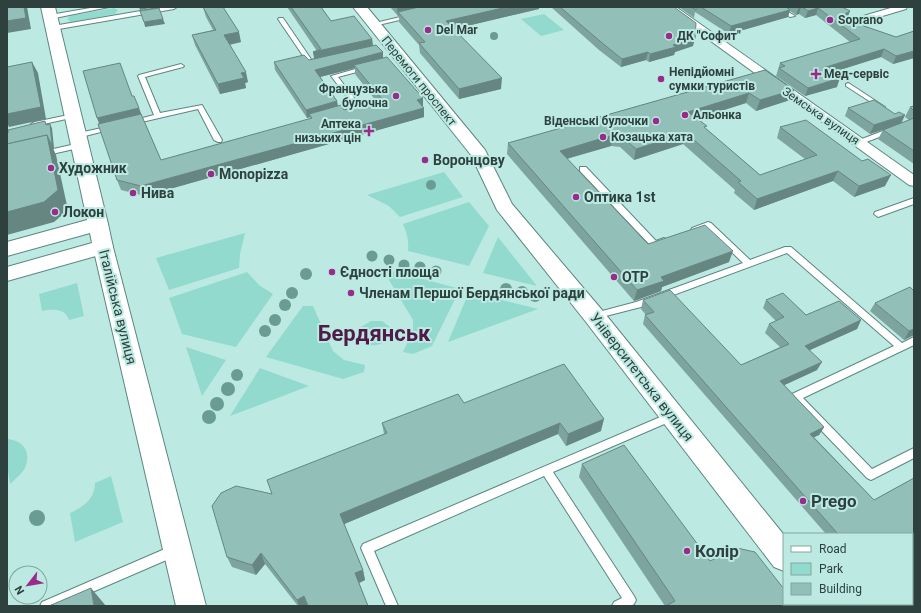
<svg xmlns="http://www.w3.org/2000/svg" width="921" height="613" font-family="Roboto,sans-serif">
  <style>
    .green { fill: #92d9ce }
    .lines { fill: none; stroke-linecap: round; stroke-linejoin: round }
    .service-casing { stroke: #5c8780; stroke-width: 2 }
    .pedestrian-casing { stroke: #5c8780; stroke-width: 2 }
    .minor-casing { stroke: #5c8780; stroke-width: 2 }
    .tertiary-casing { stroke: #5c8780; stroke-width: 2 }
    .secondary-casing { stroke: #5c8780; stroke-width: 2 }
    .primary-casing { stroke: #5c8780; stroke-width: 2 }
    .service { fill: #fff; fill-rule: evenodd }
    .pedestrian { fill: #fff; fill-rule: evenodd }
    .minor { fill: #fff; fill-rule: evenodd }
    .tertiary { fill: #fff; fill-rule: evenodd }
    .secondary { fill: #fff; fill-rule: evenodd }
    .primary { fill: #fff; fill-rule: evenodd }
    .tree { fill: #6a9c94 }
    .wall { fill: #7ea49e; fill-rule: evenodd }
    .shaded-wall { fill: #668681 }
    .building { fill: #92bfb8; stroke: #668681 }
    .poi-dot { fill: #992b8a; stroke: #bceae2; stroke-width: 1.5 }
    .labels { text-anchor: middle; stroke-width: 4; stroke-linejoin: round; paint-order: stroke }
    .far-poi-label { font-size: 12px; font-weight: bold; fill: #2e413e; stroke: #bceae2; text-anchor: start }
    .far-street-label { font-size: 12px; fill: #2e413e; stroke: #bceae2 }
    .poi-label { font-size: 14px; font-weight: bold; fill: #2e413e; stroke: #bceae2; text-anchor: start }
    .street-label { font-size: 14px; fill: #2e413e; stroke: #bceae2 }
    .near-poi-label { font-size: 17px; font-weight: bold; fill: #2e413e; stroke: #bceae2; text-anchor: start }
    .town-label { font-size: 22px; font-weight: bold; fill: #501b48; stroke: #bceae2 }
  </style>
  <rect width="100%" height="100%" fill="#bceae2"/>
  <g class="green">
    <polygon points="114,8 118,10 115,14 71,22 67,19 70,16"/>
    <polygon points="544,14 564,30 541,36 521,19"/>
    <polygon points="444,172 463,197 400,217 389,206 367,195"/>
    <path d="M 469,202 L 489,226 L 469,266 L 408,251 C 409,241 407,233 403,224 Z"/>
    <polygon points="245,233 240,254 239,268 169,290 156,258"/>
    <polygon points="498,237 537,286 483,273"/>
    <polygon points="394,271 460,289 432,346 413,354 403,352 413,331 413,320 389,280"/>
    <polygon points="247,272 259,285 273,294 236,347 182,334 169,298"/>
    <path d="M 77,283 L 84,316 L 69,320 C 65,308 53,309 42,311 L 39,294 Z"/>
    <polygon points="469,292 538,309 448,342"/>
    <polygon points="303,306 313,306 333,351 344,360 365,365 364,372 343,379 266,357"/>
    <path d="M 371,321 L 382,321 L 390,327 L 391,335 C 382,352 350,347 359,328 Z"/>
    <polygon points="186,347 226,360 202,396"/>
    <polygon points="260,368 309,386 230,416"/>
    <path d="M 7,439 C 23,440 32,452 25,468 C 21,475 15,479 10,484 L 7,464 Z"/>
    <path d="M 111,476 L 123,522 L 75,542 L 70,513 C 83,507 95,499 95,483 Z"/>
  </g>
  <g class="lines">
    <g class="service-casing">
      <g id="service">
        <polygon points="96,7 109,7 50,19 47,17 50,15"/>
        <polygon points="164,7 177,7 174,9 53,30 50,28 53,26"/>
        <polygon points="429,7 436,7 425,14 374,26 371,24 421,12"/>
        <polygon points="773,7 780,7 795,16 790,17"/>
        <polygon points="279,18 283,18 315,65 314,66 310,66 278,19"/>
        <polygon points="181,64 184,66 183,67 145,77 160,113 202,105 222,140 221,142 218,142 214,140 198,109 133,124 130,122 131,121 154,115 138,76 139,75"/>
        <polygon points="366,66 369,68 368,69 338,77 361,107 350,111 346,111 346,109 354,106 331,76"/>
        <polygon points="848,83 850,84 885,107 882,109 880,108 846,86 846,84"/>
        <polygon points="73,114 75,115 75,117 35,126 31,124 35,122"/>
        <polygon points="111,126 115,128 113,129 77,138 73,136 74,134"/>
        <polygon points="888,129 891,129 895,131 861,144 855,144 854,142"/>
        <polygon points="80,143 83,143 83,147 43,156 39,154 40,152"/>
        <polygon points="580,167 586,167 656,241 664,238 668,241 667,243 654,247 651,246 580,171"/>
        <polygon points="914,198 914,204 878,217 874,214 875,212"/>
        <polygon points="708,222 711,223 750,260 785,247 791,247 902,343 914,337 914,345 803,398 872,469 914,448 914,458 875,478 871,480 867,478 792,400 791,397 792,394 894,346 787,253 641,307 594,319 591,318 589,316 591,314 636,302 743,263 707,228 695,233 691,230 692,228"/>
        <polygon points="672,412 676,413 677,416 676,419 553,472 634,596 636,600 634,604 631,606 612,606 614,602 622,598 544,476 374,551 398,606 386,606 361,548 363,544"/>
        <polygon points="174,545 178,547 180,551 178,555 60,606 40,606 42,602"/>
      </g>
    </g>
    <g class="pedestrian-casing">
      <polygon id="pedestrian" points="894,7 907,7 906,9 849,26 843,26 842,24 843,22"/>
    </g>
    <g class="minor-casing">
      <polygon id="minor" points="664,7 676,7 914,175 914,186 909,185"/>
    </g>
    <g class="tertiary-casing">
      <g id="tertiary">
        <polygon points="353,7 367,7 485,150 512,204 602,310 784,535 784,571 774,567 586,322 497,210 471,155"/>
        <polygon points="806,604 837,604 838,606 807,606"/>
      </g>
    </g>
    <g class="secondary-casing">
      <g id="secondary">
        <polygon points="41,7 55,7 108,224 105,229 98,231 91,229 88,224"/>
        <polygon points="103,240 110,242 113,247 206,606 176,606 93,247 96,242"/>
      </g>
    </g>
    <g class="primary-casing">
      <polygon id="primary" points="98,217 105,219 108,224 113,247 110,252 7,281 7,267 92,243 90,233 7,256 7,242"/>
    </g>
    <use href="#service" class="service"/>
    <use href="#pedestrian" class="pedestrian"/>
    <use href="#minor" class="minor"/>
    <use href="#tertiary" class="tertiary"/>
    <use href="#secondary" class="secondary"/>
    <use href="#primary" class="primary"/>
  </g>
  <g class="tree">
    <circle cx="494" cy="36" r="4"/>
    <circle cx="431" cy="185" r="5"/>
    <circle cx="372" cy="256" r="5.5"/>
    <circle cx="389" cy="260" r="5.5"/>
    <circle cx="404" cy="265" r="5.5"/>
    <circle cx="420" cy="267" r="5.5"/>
    <circle cx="436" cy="271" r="5.5"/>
    <circle cx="306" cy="274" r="6"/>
    <circle cx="506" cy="289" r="6"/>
    <circle cx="522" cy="292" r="6"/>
    <circle cx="292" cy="293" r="6"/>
    <circle cx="535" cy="296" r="6"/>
    <circle cx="285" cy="305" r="6"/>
    <circle cx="275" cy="320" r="6"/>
    <circle cx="265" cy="331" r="6"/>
    <circle cx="237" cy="375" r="6"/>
    <circle cx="228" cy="389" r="7"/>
    <circle cx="217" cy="404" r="7"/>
    <circle cx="209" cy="417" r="7"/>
    <circle cx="37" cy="518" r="8"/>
  </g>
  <g class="wall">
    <polygon points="203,7 241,42 230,45 248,82 245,83 246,88 220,94 195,45 192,35 213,30 206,17"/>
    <path d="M 287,7 L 321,7 L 331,21 L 372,39 L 373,45 L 423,107 L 424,117 L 145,196 L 121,190 L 117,180 L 99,124 L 132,96 L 141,114 L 161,160 L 310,119 L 310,117 L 307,118 L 275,70 L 274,62 L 309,60 L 314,58 L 313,52 L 317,51 ZM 355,68 L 355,74 L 376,101 L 344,110 L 338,106 L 337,101 L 320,77 Z"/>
    <polygon points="390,7 539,7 539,9 454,29 501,89 459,99 420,53 419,45 399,22 399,16 398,16"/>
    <polygon points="551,7 674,7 693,46 675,52 674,55 649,62 646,60 621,67 599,50"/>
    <polygon points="679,7 842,7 847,19 846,20 864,26 896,37 914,31 914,58 893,64 881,57 831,73 837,87 805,96 776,76 780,63 850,42 816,15 805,18 799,14 796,15 790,11 788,17 729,34 695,12 694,18"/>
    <polygon points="765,70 794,90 790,100 756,111 746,103 697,119 706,129 760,175 805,159 777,138 780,127 885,186 854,197 833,181 754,210 734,193 735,190 683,144 634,160 620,147 611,146 567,159 648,244 729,262 662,287 661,291 634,301 507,154 508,143"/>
    <polygon points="914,106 914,164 878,139 883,130 887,128 870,134 845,116 848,108 901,123 909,120 905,117 910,107"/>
    <polygon points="643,300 741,365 780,347 765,333 769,324 776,321 763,308 766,300 806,315 861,320 857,329 810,350 817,370 784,385 824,427 819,435 814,437 874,500 914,478 914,559 912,560 912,534 826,534 643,324 645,315 646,315 641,309"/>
    <polygon points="875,303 914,335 904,340 870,311"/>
    <polygon points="464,403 601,431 566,446 558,434 344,524 363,570 365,580 359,583 368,606 298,606 265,564 256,575 232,567 227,557 272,494 384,434 382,423"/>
    <polygon points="582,464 710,561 787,606 665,606 579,477"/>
  </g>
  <g class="shaded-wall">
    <polygon points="24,7 27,7 31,29 7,33 7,21"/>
    <polygon points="139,7 155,7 140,10"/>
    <polygon points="397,7 426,7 398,12 399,16 398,16"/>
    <polygon points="507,7 539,7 539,9 446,31 446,21"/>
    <polygon points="799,7 801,7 799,14 796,15"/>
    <polygon points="818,8 816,15 805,18 808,11"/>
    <polygon points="790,10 788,17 729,34 731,26"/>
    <polygon points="850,11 847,19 842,21 845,14"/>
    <polygon points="163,19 165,24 145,27 144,22"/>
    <polygon points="239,32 241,42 226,45 224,35"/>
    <polygon points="372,39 373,48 315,61 313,52"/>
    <polygon points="695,39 693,46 675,52 674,55 649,62 650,54 673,45"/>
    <polygon points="884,49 881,57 820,76 823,68"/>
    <polygon points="914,51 914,58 893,64 896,56"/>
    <polygon points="383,52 383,60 354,65 355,68 316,78 315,70"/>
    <polygon points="648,52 646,60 621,67 622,59"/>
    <polygon points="32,62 38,73 46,119 9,127 7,123 7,114"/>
    <polygon points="246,72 248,82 245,83 246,88 220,94 218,84 241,73"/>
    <polygon points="502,78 501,89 459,99 459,89"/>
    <polygon points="840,78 837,87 805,96 808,88"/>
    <polygon points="794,90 790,100 756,111 760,100"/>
    <polygon points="749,93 746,103 685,122 688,112"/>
    <polygon points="423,98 423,108 417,100"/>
    <polygon points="337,101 338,109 309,114 310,117 307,118 306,110"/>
    <polygon points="139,108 142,116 100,126 97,118"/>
    <polygon points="424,108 424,117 145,196 141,186"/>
    <polygon points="905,115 901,124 870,134 874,125"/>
    <polygon points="50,124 52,128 54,148 53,148 56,155 68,210 54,222 7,235 7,212 47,135"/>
    <polygon points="686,133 683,144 634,160 636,149"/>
    <polygon points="613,135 611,146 558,161 560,151"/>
    <polygon points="838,171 833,181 754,210 757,199"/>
    <polygon points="891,175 885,186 854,197 859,186"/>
    <polygon points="733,251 729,262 662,287 661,291 634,301 637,290 661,277"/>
    <polygon points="861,320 857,329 801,354 805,346"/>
    <polygon points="914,329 914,335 904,340 909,331"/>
    <polygon points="822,362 817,370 776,389 780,381"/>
    <polygon points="604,419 601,431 566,446 568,434"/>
    <polygon points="560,423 558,434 342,525 340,514"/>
    <polygon points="824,427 819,435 806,441 810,434"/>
    <polygon points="261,553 265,564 256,575 252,565"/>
    <polygon points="914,556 914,559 912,560 912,557"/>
    <polygon points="363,570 365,580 357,584 355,573"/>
    <polygon points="91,588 106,606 94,606"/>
    <polygon points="304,596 308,606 299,606 297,600"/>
  </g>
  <g class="building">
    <polygon points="7,7 24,7 26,18 7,21"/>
    <polygon points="203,7 223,7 239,32 224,35 246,72 241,73 244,78 218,84 192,35 216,30"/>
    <polygon points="291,7 321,7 331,21 354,16 372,39 313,52 321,49"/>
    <polygon points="419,7 507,7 446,21 502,78 459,89 419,43 425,42 398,12"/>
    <polygon points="560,7 674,7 696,23 695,39 673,45 676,47 650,54 648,52 622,59 601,42"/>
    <polygon points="691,7 696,7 696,10"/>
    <polygon points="701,7 786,7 790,10 731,26"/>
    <polygon points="802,7 842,7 850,11 845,14 844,17 846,20 857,18 864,26 896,37 914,31 914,51 896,56 884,49 823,68 840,78 808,88 779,68 785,66 780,63 860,39 818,8 808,11"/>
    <polygon points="159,8 163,19 144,22 140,11"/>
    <polygon points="376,45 383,52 315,70 337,101 306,110 274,62 304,55 309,60"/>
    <polygon points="387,57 423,98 417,100 424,108 141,186 117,180 98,124 141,114 161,160 312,118 309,114 341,105 344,110 382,99 354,65"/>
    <polygon points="32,62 41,107 7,114 7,67"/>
    <polygon points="120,63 132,96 134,96 139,108 97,118 83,71"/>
    <polygon points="765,70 794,90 760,100 749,93 688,112 707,126 704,127 760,175 817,155 780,127 806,120 862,161 868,159 891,175 859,186 838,171 757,199 738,182 741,181 686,133 636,149 622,137 613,135 560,151 648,244 705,225 733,251 661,277 664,281 637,290 508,143"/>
    <polygon points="874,100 895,114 899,112 905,115 874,125 848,108"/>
    <polygon points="914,106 914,111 910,107"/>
    <polygon points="914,118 914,151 883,130"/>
    <polygon points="45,121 46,125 50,124 52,144 51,144 47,135 7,144 7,134 8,133 8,130"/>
    <polygon points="47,135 58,190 44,202 7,212 7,144"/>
    <polygon points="910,287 914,291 914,329 909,331 875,303"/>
    <polygon points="670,290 741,365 789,344 769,324 784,317 766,300 783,293 806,315 839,301 861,320 805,346 822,362 780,381 824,427 810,434 874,500 914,478 914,556 912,557 912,534 838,534 645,315 654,312 643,300"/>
    <polygon points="564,364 604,419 568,434 560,423 340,514 363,570 355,573 368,606 308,606 304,596 297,600 261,553 252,565 227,557 212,506 221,493 236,486 272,494 267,480 387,433 382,423 458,394 464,403"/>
    <polygon points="624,445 710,561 737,548 755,552 784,589 784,604 788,604 787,606 666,606 675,601 582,464"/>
    <polygon points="91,588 94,606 49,606"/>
  </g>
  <g class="poi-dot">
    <circle cx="830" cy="20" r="4"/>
    <circle cx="428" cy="30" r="4"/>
    <circle cx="669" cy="36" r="4"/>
    <path d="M814 68h4v4h4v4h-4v4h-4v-4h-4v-4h4z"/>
    <circle cx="661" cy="79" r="4"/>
    <circle cx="396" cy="96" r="4"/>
    <circle cx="685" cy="115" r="4"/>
    <circle cx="656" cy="121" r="4"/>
    <path d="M367 125h4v4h4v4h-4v4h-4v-4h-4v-4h4z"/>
    <circle cx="603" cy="137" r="4"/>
    <circle cx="425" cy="160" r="4"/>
    <circle cx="51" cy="168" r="4"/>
    <circle cx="211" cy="174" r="4"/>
    <circle cx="133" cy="193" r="4"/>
    <circle cx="576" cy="197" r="4"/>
    <circle cx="55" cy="212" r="4"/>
    <circle cx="332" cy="272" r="4"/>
    <circle cx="614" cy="277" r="4"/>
    <circle cx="351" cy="293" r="4"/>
    <circle cx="803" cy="501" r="4"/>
    <circle cx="687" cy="551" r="4"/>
  </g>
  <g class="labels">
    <g class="far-poi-label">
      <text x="838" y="24">Soprano</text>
      <text x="436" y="34">Del Mar</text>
      <text x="677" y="40">ДК "Софит"</text>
      <text x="669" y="76">Непідйомні<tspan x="669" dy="14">сумки туристів</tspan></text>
      <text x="824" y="78">Мед-сервіс</text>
      <text x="388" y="93" text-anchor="end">Французька<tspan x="388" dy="14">булочна</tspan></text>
      <text x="693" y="119">Альонка</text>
      <text x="648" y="125" text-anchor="end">Віденські булочки</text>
      <text x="361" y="128" text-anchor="end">Аптека<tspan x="361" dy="14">низьких цін</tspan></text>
      <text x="611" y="141">Козацька хата</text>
    </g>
    <g class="far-street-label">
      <text transform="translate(419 81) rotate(51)" y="4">Перемоги проспект</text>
      <text transform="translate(821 116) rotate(35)" y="4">Земська вулиця</text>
    </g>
    <g class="poi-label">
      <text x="433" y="165">Воронцову</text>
      <text x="59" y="173">Художник</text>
      <text x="219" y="179">Monopizza</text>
      <text x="141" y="198">Нива</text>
      <text x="584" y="202">Оптика 1st</text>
      <text x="63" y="217">Локон</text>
      <text x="340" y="277">Єдності площа</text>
      <text x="622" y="282">OTP</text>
      <text x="359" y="298">Членам Першої Бердянської ради</text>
    </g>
    <g class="street-label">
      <text transform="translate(118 307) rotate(76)" y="5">Італійська вулиця</text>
      <text transform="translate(642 377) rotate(52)" y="5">Університетська вулиця</text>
    </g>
    <g class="near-poi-label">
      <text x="811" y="507">Prego</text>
      <text x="695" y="557">Колір</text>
    </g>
    <g class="town-label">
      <text x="374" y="341">Бердянськ</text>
    </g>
  </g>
  <rect width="921" height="613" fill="none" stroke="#2e413e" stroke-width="16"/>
  <rect x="783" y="533" width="130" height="72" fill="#bceae2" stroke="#83a6a0"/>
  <rect x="791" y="546" width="20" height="6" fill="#ffffff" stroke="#83a6a0"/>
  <text x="819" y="553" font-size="12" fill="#2e413e">Road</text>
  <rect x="791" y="563" width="20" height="12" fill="#92d9ce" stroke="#83a6a0"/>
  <text x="819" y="573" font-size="12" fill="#2e413e">Park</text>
  <rect x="791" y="583" width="20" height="12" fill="#92bfb8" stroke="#83a6a0"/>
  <text x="819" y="593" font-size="12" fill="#2e413e">Building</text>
  <g transform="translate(28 585) rotate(239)"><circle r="19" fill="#bceae2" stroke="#83a6a0"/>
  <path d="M0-3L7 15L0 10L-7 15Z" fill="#992b8a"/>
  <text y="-6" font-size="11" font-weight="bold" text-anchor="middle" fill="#2e413e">N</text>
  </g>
</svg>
